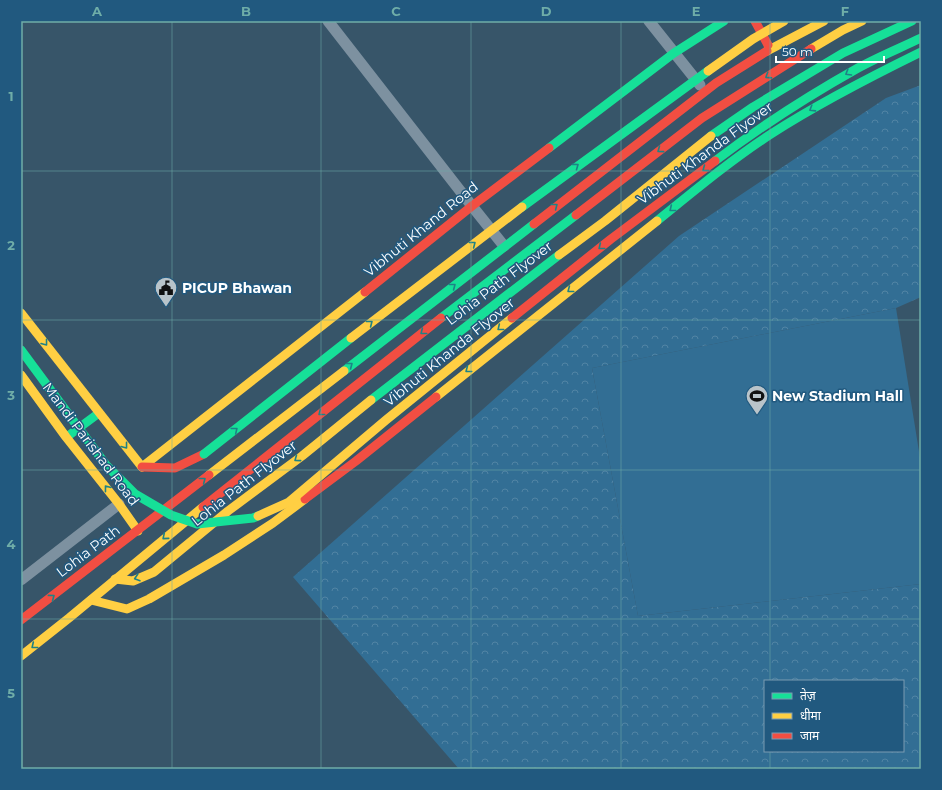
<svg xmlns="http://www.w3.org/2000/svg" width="942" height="790" font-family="Montserrat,'Noto Sans Devanagari',sans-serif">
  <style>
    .green { fill: #326e94 }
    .forest { fill: url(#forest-crowns); fill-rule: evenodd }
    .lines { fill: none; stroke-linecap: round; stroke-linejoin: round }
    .street { stroke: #7d91a0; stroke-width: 11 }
    .fast { stroke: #16e098; stroke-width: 9 }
    .slow { stroke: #ffcf43; stroke-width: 9 }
    .jam { stroke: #f24e42; stroke-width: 9 }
    .fast-bridge { stroke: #16e098; stroke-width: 9 }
    .slow-bridge { stroke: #ffcf43; stroke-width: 9 }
    .jam-bridge { stroke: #f24e42; stroke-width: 9 }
    .oneway { stroke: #1e8286 }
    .grid { fill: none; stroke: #6fada8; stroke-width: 1; stroke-opacity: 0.55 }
    .labels { text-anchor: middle; stroke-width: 3; stroke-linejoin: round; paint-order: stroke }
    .street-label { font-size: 14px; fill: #fff; stroke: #21597f }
    .poi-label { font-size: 14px; font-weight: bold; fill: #fff; stroke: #21597f; text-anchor: start }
    .neatline { fill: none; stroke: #6fada8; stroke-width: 1.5 }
    .grid-label { font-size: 13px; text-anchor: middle; font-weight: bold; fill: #6fada8 }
  </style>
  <defs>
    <pattern id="forest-crowns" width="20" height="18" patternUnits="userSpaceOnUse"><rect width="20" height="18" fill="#326e94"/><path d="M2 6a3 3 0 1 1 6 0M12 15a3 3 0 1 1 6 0" fill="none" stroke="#5184a4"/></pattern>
  </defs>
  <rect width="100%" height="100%" fill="#375569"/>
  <polygon class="green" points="896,308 921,464 921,584 638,616 592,368"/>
  <path class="forest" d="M 921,85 L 921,297 L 896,308 L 592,368 L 638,616 L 921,584 L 921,769 L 459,769 L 293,577 L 679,236 L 886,98 ZM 765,681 L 903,681 L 903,751 L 765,751 Z"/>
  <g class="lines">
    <g class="street">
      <polyline points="328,21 472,206 504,246"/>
      <polyline points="649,21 700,85"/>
      <polyline points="21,580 119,504"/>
    </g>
    <g class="fast">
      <polyline points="711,136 753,107 843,53 912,21"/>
      <polyline points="549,148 674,53 724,21"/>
      <path d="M 657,221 C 694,191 731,160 771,134 C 819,103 870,77 921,52"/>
      <polyline points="441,318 576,215"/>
      <polyline points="344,371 534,224"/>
      <polyline points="371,400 559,255"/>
      <polyline points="68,436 99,413"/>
    </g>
    <g class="slow">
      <polyline points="811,49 843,30 862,21"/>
      <polyline points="767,51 824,21"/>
      <polyline points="559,255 605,221 711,136"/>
      <polyline points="21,313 142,467"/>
      <polyline points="21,375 66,437 119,504 138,531"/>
      <polyline points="436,397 657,221"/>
      <polyline points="142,467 365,292"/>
      <polyline points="209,475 344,371"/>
      <polyline points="115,579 133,581 154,572 228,511 302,456 371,400"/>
      <polyline points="91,600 127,609 149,599 224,555 273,523 305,499"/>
      <polyline points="21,656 69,618 203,507"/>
    </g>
    <g class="jam">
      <polyline points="755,21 768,45"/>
      <polyline points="576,215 702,118 811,49"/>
      <polyline points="534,224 716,83 767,51"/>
      <polyline points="365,292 472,206 549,148"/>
      <polyline points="142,467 175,468 204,454"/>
      <polyline points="305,499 356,461 436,397"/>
      <polyline points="203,507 441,318"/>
      <polyline points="21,620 209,475"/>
    </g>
    <g class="fast-bridge">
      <path d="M 715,161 C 760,127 808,96 858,68 C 878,57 900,48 921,38"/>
      <polyline points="522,207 708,71"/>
      <polyline points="21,350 106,465 135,494 171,515 197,524 253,518 258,516"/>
      <polyline points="204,454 351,338"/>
    </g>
    <g class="slow-bridge">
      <polyline points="708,71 753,39 784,21"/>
      <polyline points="351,338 522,207"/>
      <polyline points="258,516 289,502 386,420 512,318"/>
    </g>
    <polyline class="jam-bridge" points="512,318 611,239 715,161"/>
  </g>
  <defs><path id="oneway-chevron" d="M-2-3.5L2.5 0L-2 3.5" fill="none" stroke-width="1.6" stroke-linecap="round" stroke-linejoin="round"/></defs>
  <g class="oneway">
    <use href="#oneway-chevron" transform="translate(848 73) rotate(149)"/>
    <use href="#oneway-chevron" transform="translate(768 76) rotate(147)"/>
    <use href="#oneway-chevron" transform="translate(812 109) rotate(148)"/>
    <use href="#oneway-chevron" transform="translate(660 150) rotate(143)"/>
    <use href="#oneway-chevron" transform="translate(576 166) rotate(-36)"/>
    <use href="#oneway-chevron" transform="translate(705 169) rotate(143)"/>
    <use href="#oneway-chevron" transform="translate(555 206) rotate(-38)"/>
    <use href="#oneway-chevron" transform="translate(672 209) rotate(141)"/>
    <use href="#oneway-chevron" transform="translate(473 244) rotate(-38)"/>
    <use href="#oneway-chevron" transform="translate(601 247) rotate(141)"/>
    <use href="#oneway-chevron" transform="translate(453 286) rotate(-38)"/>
    <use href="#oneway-chevron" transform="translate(570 290) rotate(142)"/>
    <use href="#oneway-chevron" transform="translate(370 323) rotate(-38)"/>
    <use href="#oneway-chevron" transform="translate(500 328) rotate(141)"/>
    <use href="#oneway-chevron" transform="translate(423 332) rotate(142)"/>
    <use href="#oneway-chevron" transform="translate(45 343) rotate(52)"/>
    <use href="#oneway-chevron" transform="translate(350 365) rotate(-38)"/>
    <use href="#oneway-chevron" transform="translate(468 370) rotate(142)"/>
    <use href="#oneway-chevron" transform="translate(321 413) rotate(142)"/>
    <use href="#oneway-chevron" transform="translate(235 430) rotate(-39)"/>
    <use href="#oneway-chevron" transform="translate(125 446) rotate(52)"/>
    <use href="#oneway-chevron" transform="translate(297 459) rotate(143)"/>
    <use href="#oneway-chevron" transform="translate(203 480) rotate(-38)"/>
    <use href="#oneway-chevron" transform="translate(107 488) rotate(-128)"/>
    <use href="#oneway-chevron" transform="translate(165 537) rotate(140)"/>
    <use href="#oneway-chevron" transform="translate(137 578) rotate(162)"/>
    <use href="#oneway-chevron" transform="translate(52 597) rotate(-37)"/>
    <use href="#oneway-chevron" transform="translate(34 646) rotate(141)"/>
  </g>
  <path class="grid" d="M 172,21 L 172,769M 321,21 L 321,769M 471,21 L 471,769M 621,21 L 621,769M 770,21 L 770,681M 21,171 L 921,171M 21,320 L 921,320M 21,470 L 921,470M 21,619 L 921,619M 770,751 L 770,769"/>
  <defs>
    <g id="civic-pin" transform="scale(1.15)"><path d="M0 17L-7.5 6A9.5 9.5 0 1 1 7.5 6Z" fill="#b9c4ca" stroke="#21597f"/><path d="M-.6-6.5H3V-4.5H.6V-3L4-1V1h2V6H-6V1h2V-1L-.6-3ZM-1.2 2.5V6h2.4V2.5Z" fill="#111"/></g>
    <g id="stadium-pin" transform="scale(1.15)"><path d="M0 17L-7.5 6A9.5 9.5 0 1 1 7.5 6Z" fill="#b9c4ca" stroke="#21597f"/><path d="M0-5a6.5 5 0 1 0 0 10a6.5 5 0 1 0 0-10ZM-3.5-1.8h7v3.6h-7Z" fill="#111"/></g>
  </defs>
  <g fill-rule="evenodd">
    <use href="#civic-pin" x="166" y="288"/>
    <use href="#stadium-pin" x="757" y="396"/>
  </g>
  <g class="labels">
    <g class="street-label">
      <text transform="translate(705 153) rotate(-36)" y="5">Vibhuti Khanda Flyover</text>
      <text transform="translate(421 229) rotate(-39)" y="5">Vibhuti Khand Road</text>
      <text transform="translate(499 283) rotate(-37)" y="5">Lohia Path Flyover</text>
      <text transform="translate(449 352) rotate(-39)" y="5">Vibhuti Khanda Flyover</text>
      <text transform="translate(91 444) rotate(53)" y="5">Mandi Parishad Road</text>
      <text transform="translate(244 483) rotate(-38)" y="5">Lohia Path Flyover</text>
      <text transform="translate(88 551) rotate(-37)" y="5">Lohia Path</text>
    </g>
    <g class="poi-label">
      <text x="182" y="293">PICUP Bhawan</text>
      <text x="772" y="401">New Stadium Hall</text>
    </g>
  </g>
  <rect width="942" height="790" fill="none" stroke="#21597f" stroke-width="44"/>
  <rect x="764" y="680" width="140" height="72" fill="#21597f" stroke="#7a9bb2"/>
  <rect x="772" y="693" width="20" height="6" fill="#16e098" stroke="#7a9bb2"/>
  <text x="800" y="700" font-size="12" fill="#ffffff">तेज़</text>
  <rect x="772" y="713" width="20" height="6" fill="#ffcf43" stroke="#7a9bb2"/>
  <text x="800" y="720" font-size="12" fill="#ffffff">धीमा</text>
  <rect x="772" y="733" width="20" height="6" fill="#f24e42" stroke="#7a9bb2"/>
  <text x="800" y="740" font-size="12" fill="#ffffff">जाम</text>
  <path d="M776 56v6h108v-6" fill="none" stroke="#ffffff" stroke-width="2"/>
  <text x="782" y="56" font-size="12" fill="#ffffff" stroke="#21597f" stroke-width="3" paint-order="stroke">50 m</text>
  <rect x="22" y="22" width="898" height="746" class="neatline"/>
  <g class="grid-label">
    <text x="97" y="16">A</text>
    <text x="246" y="16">B</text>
    <text x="396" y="16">C</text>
    <text x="546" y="16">D</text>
    <text x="696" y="16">E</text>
    <text x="845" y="16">F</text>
    <text x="11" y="101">1</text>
    <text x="11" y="250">2</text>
    <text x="11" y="400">3</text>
    <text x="11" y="549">4</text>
    <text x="11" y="698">5</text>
  </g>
</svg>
